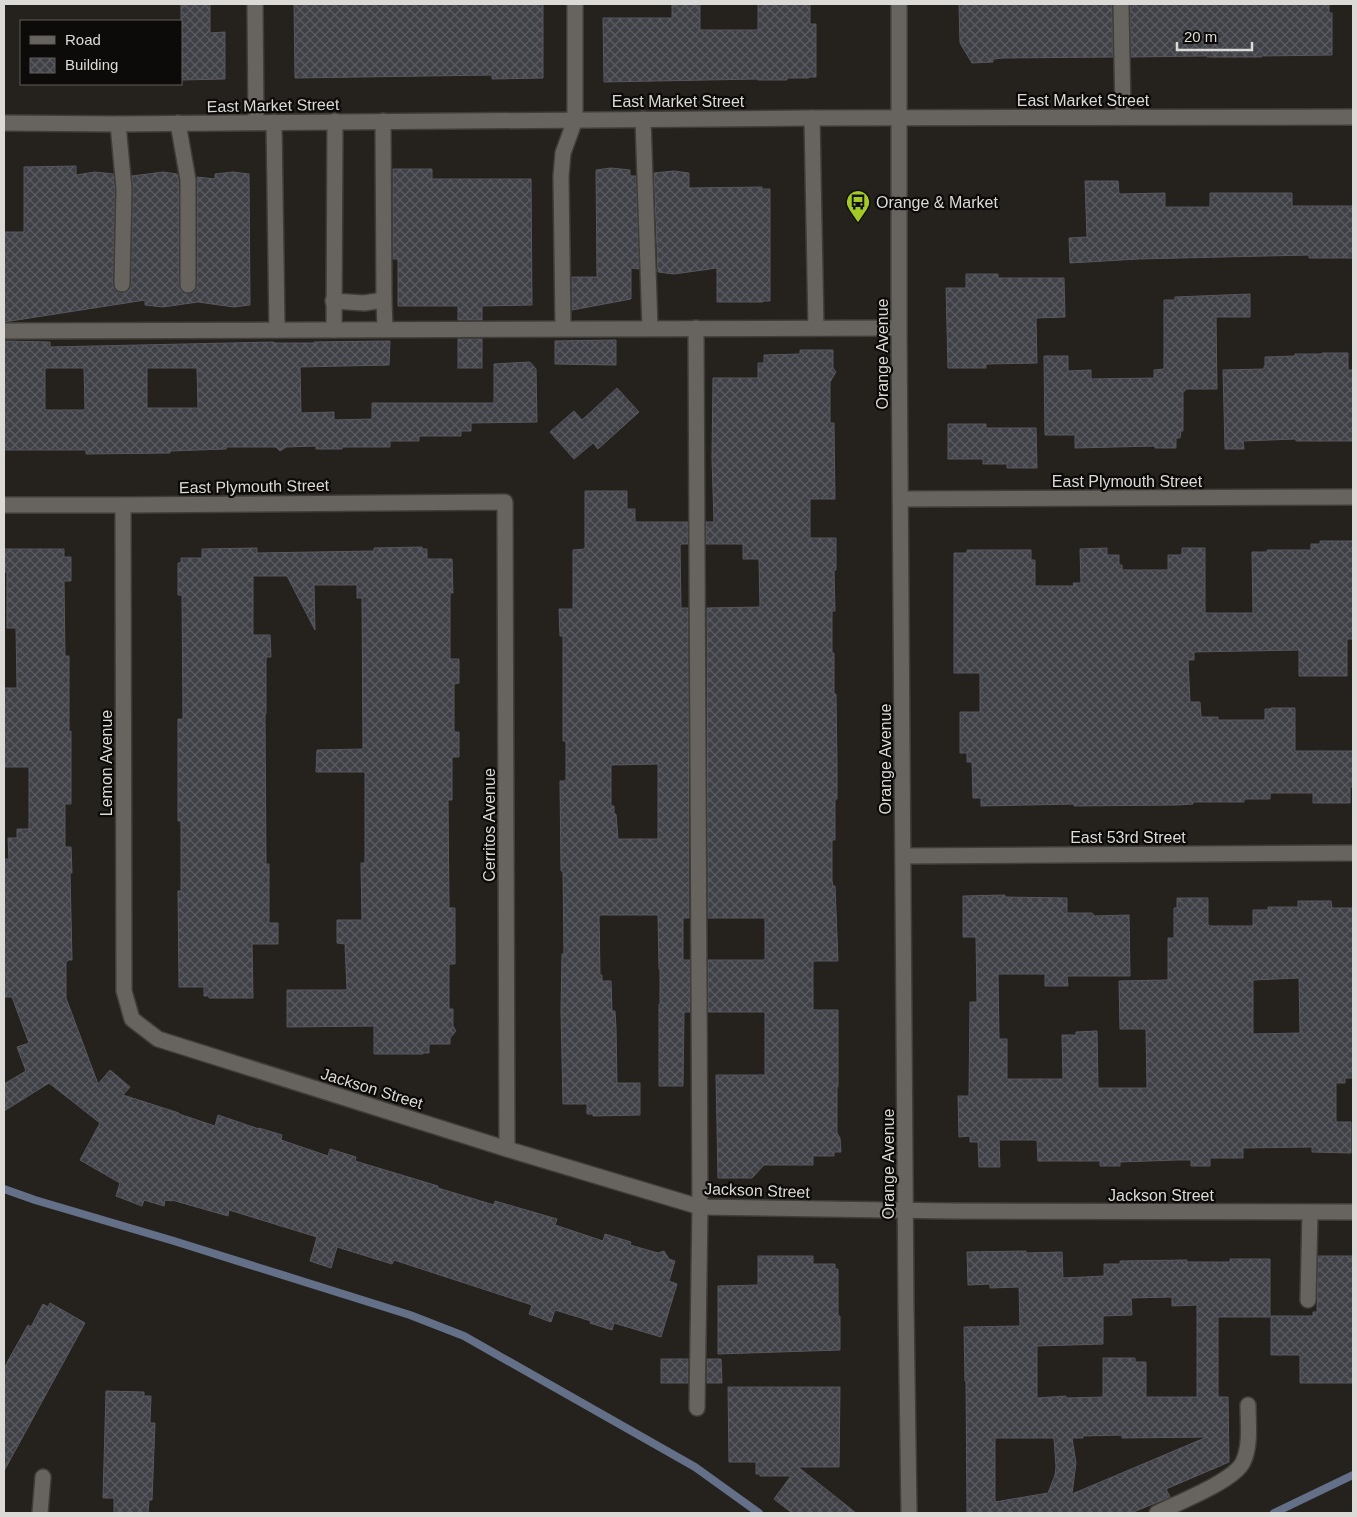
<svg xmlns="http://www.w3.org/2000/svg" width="1357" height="1517" font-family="Arial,sans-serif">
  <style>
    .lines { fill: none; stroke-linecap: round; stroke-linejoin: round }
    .stream { stroke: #637088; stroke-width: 8 }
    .building { fill: url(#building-cross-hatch); stroke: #57575e; fill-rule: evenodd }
    .service-casing { stroke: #3f3d39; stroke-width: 18 }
    .minor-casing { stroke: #3f3d39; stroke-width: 18 }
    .tertiary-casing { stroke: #3f3d39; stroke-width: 18 }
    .service { stroke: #67635e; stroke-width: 15 }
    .minor { stroke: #67635e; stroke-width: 15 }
    .tertiary { stroke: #67635e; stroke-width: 15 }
    .labels { text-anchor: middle; stroke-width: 4.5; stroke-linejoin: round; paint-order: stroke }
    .street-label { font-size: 16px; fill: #dcdad7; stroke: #0d0b09 }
    .poi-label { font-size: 16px; fill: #dcdad7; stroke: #0d0b09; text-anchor: start }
  </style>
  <defs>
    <pattern id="building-cross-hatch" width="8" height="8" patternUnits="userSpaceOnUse" patternTransform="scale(1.25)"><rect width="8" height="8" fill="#404147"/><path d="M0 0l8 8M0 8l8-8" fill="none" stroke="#5b5c61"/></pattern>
  </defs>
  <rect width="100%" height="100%" fill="#25211d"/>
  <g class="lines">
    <g class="stream">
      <polyline points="4,1189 35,1200 174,1241 410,1315 464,1336 695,1467 759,1513"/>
      <polyline points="1274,1513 1353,1475"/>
    </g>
  </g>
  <g class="building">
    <polygon points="181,4 210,4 210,33 225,32 225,79 181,80"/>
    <polygon points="294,4 543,4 543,78 492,79 492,75 295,78"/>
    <polygon points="672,4 700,4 700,30 758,30 758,4 810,4 810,24 816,24 816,77 809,77 809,78 787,78 787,80 758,80 758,79 604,82 603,18 672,18"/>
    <polygon points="959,4 1112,4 1113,57 1004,58 993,59 993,62 972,63 960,43"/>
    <polygon points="1130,4 1329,4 1329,13 1332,13 1332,55 1261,56 1262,57 1207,57 1207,56 1131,57"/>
    <polygon points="76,166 76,175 95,172 113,174 115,189 113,284 114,289 121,293 127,292 130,288 131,284 133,189 132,176 163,172 177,174 179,181 179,285 180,289 183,293 188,294 196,290 197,285 197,177 215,179 215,174 233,172 249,174 250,305 234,307 198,302 163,307 145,305 145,300 4,322 4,232 24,232 24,167"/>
    <polygon points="611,168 630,170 630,176 636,176 639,269 631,268 631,299 572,310 572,277 597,277 596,170"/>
    <polygon points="393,169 432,169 432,179 531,179 532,305 482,306 482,320 458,320 458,306 398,306 398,259 393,259"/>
    <polygon points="674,171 689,173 689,188 762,187 762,189 770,189 770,301 763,301 763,302 717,302 717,268 674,274 658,272 654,173"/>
    <polygon points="1085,181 1118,181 1119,194 1165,193 1165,207 1210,207 1210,193 1292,193 1292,206 1353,206 1353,258 1309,258 1309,255 1138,259 1070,263 1069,238 1087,237"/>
    <polygon points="966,274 998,274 998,278 1064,278 1065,317 1036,318 1037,363 986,364 986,368 948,368 946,288 966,288"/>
    <polygon points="1250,294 1250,317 1216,317 1217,389 1185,389 1185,391 1183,391 1183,431 1181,431 1180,438 1176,438 1176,448 1155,448 1155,446 1075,448 1075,435 1045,435 1044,356 1068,356 1068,371 1091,370 1091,379 1154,378 1154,370 1164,369 1164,300 1175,300 1175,297"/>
    <rect x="458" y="339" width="24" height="29"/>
    <polygon points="616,340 616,365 555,364 555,341"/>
    <path d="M 4,341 L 50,342 L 50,347 L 274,342 L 274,343 L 314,343 L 314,342 L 390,341 L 389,365 L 300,367 L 301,413 L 334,412 L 334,420 L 372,419 L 372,403 L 494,403 L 494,364 L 530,362 L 536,369 L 537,422 L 471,423 L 471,431 L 461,431 L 461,436 L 419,436 L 419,441 L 390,441 L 390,447 L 342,447 L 342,449 L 316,449 L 316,446 L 286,447 L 280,451 L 276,447 L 226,447 L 226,449 L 170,451 L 170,453 L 86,454 L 86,450 L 4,450 ZM 45,368 L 84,368 L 85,410 L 45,410 ZM 147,368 L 197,368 L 198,408 L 147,408 Z"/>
    <polygon points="800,350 833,350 833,368 836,372 830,382 830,423 834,423 835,499 810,499 810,538 836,538 836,570 834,570 835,611 832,611 832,653 834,653 834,694 836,694 837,765 837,799 835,799 835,840 832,840 832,881 833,886 835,886 838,961 813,961 813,1010 838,1010 838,1087 837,1087 837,1133 840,1138 841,1152 834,1152 834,1156 813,1156 813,1165 764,1165 752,1178 718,1178 716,1075 765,1075 765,1012 708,1012 708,960 765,960 765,918 708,918 707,608 760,607 759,559 743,559 743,544 706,544 706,522 714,522 712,459 713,378 758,378 758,363 764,363 764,355 800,354"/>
    <polygon points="1322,353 1348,353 1348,370 1353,370 1353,441 1296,441 1296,439 1243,441 1244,449 1225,449 1223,370 1264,369 1264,366 1265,366 1265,357 1295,356 1295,354 1322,354"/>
    <polygon points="617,388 639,412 598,449 593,443 574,459 550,432 574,411 582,420"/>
    <polygon points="948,424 986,424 986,428 1036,428 1037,468 1007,468 1007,464 983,464 983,459 948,459"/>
    <path d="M 585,491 L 627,491 L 627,509 L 635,509 L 635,522 L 688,522 L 688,544 L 681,544 L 680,545 L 681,608 L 688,608 L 689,918 L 683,918 L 683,960 L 690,960 L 690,1012 L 684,1012 L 683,1086 L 659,1086 L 659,1004 L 660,1004 L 660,969 L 659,969 L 658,915 L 599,915 L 600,975 L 602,975 L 602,981 L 611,981 L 612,1011 L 615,1011 L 616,1027 L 617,1083 L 640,1083 L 640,1115 L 593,1116 L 593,1114 L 587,1114 L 587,1104 L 563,1104 L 561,1011 L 562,954 L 564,954 L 563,871 L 561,871 L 560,781 L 566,781 L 566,741 L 563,741 L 563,636 L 560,636 L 559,609 L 573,609 L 573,550 L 585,549 ZM 658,764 L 658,839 L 618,839 L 616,814 L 614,814 L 614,806 L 611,806 L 611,765 Z"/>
    <polygon points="1320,541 1353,541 1353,639 1347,639 1347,676 1299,676 1299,650 1194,652 1194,660 1188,660 1190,702 1200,702 1201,717 1218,717 1218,720 1265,720 1265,709 1271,709 1271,708 1295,708 1295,751 1353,751 1353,787 1350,787 1350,803 1313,803 1313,793 1270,793 1270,799 1244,799 1244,802 1193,802 1193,804 1177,805 1074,806 1074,804 981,806 981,798 973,798 972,762 967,762 967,753 960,753 960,712 980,712 980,673 954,673 954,553 967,553 967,550 1031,550 1031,560 1035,560 1035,586 1074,586 1073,583 1081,583 1080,549 1107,548 1107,555 1119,555 1119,565 1122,565 1122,570 1168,570 1168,555 1182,555 1182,548 1205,548 1205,613 1253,613 1252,552 1268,552 1267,550 1311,550 1311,544 1320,544"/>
    <polygon points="422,547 422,549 427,549 427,559 452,559 453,593 450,593 450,659 459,659 459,683 454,684 454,732 459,732 459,757 452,757 452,800 448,800 449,908 455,908 455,964 449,964 449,1009 453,1009 453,1026 456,1031 450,1038 450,1044 429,1044 429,1053 423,1053 423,1054 374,1054 374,1026 287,1027 287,990 347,990 345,944 337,943 337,920 362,920 361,863 365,863 365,772 316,772 317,750 363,749 362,598 357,598 357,585 314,585 315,630 287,576 253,576 253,635 270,635 271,657 266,657 266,714 265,714 266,864 269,864 269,923 278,923 278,944 252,944 253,998 209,998 209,996 204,996 204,987 179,987 178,891 181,891 181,821 178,821 178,719 183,719 182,595 178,595 178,563 181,563 181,558 202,558 202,549 257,548 257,553 374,551 374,548"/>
    <polygon points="4,549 64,549 64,557 71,557 71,581 64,581 65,656 69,656 69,732 71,731 71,804 65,804 65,847 71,847 72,873 70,873 72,960 68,960 66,963 66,998 98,1084 110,1070 130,1087 123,1095 179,1113 179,1114 215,1126 218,1115 259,1129 259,1128 282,1135 281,1140 328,1156 330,1149 356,1157 355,1161 438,1186 438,1188 494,1205 495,1201 557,1219 555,1225 603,1241 605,1234 631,1242 630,1245 658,1253 664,1251 669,1259 675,1261 669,1281 677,1284 661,1337 614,1323 612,1330 590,1323 591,1321 555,1310 551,1322 529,1314 532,1305 394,1260 392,1264 337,1247 331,1268 310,1261 317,1237 229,1210 228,1216 172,1200 172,1201 165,1200 164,1206 144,1200 142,1206 116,1196 120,1183 80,1160 100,1123 49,1083 4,1111 4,1084 26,1071 17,1047 29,1043 12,997 4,997 4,859 9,859 8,838 17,838 17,829 29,829 29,767 4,767 4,688 17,688 16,628 7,628 7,572 4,572"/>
    <path d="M 1005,895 L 1005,897 L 1067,898 L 1067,913 L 1092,913 L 1095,916 L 1129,915 L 1130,976 L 1067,976 L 1068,986 L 1045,986 L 1045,974 L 998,974 L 999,1039 L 1007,1039 L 1007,1079 L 1063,1079 L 1062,1035 L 1076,1035 L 1076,1032 L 1097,1031 L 1098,1088 L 1147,1088 L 1146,1029 L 1120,1029 L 1119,981 L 1168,980 L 1168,938 L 1174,938 L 1174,908 L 1177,908 L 1177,898 L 1208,898 L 1208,925 L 1210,926 L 1253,926 L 1253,910 L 1268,910 L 1268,907 L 1298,907 L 1298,901 L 1331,901 L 1332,908 L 1353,908 L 1353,1078 L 1345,1078 L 1345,1083 L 1336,1083 L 1336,1122 L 1351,1122 L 1351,1153 L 1312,1152 L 1312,1147 L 1243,1148 L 1243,1158 L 1210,1158 L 1210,1166 L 1191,1166 L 1191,1160 L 1176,1160 L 1120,1162 L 1120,1166 L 1100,1166 L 1100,1161 L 1038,1161 L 1037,1140 L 999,1140 L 1000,1167 L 979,1167 L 978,1142 L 970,1142 L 970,1136 L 959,1137 L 958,1096 L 969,1096 L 970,1002 L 977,1002 L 976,937 L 963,937 L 963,896 ZM 1299,978 L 1300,1033 L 1253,1034 L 1253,980 Z"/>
    <path d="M 1026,1251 L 1026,1253 L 1062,1252 L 1063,1278 L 1104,1276 L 1104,1264 L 1120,1264 L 1120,1261 L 1187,1260 L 1187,1262 L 1230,1262 L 1230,1259 L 1270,1259 L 1270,1317 L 1218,1317 L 1218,1397 L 1228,1397 L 1229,1462 L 1166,1489 L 1170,1497 L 1131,1513 L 967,1513 L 966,1381 L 965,1381 L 964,1327 L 1020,1326 L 1019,1287 L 990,1288 L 990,1284 L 968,1285 L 967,1252 ZM 1172,1297 L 1172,1306 L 1197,1305 L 1197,1397 L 1146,1397 L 1146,1362 L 1135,1362 L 1135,1358 L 1103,1358 L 1103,1397 L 1066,1398 L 1066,1396 L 1037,1398 L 1037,1346 L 1103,1344 L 1103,1316 L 1132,1315 L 1131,1298 ZM 1122,1435 L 1122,1438 L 1207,1437 L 1072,1494 L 1076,1463 L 1072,1438 L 1083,1438 L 1083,1436 ZM 995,1438 L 1054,1438 L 1056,1467 L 1055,1475 L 1048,1493 L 995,1502 Z"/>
    <polygon points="758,1256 813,1256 813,1264 835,1264 835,1269 838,1269 838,1316 840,1316 840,1350 718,1354 718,1286 758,1285"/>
    <polygon points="1318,1256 1353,1256 1353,1383 1300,1383 1300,1355 1271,1355 1271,1316 1313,1316 1313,1312 1317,1312"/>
    <polygon points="50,1303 85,1323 4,1471 4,1368 28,1325 31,1327 43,1304 48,1307"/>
    <rect x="661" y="1359" width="27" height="24"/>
    <polygon points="707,1359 721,1359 722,1383 707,1383"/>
    <polygon points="728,1387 840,1387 839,1467 798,1467 856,1513 792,1513 774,1499 791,1476 760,1476 760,1474 756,1474 756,1462 729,1462"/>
    <polygon points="106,1391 144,1392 144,1396 151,1396 150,1423 155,1423 152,1500 149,1500 148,1513 114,1513 114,1498 103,1498"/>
  </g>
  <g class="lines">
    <g class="service-casing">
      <g id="service">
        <polyline points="1121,4 1123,117"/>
        <polyline points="812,118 816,328"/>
        <polyline points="643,119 650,328"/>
        <polyline points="274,122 277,330"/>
        <polyline points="178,123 188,180 188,285"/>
        <polyline points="118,124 124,189 122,284"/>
        <polyline points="384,300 385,329"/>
        <polyline points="333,301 364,303 384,300 383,121"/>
        <polyline points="563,328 561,176 563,153 575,120"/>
        <polyline points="696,328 700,1207 697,1408"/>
        <polyline points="334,330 335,121"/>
        <polyline points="4,331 899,328"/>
        <polyline points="1308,1300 1310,1213"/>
        <polyline points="40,1513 43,1477"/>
        <path d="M 1157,1513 C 1177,1503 1234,1481 1243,1462 C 1251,1445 1248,1424 1248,1405"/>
      </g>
    </g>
    <g class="minor-casing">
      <g id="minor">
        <polyline points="255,4 256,122"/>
        <polyline points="575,4 575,120"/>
        <polyline points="901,499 1353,497"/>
        <polyline points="4,505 123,505 505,502 507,1149"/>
        <polyline points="123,505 124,991 132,1019 158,1039 507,1149 700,1207 950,1211 1353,1212"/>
        <polyline points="903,856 1353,853"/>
      </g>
    </g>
    <g class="tertiary-casing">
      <g id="tertiary">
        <polyline points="899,4 899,328 906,1307 909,1513"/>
        <polyline points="4,123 118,124 812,118 1353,117"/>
      </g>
    </g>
    <use href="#service" class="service"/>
    <use href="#minor" class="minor"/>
    <use href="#tertiary" class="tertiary"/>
  </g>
  <defs>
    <g id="bus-pin" transform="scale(1.25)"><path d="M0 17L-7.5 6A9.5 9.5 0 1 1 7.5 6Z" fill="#a3c926" stroke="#0d0b09"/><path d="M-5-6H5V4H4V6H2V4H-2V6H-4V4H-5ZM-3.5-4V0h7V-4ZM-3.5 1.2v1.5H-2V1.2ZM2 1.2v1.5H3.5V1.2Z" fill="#111"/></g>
  </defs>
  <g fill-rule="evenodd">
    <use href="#bus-pin" x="858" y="202"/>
  </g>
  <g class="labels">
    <g class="street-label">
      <text x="1083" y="106">East Market Street</text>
      <text x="678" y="107">East Market Street</text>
      <text transform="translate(273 105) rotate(-1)" y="6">East Market Street</text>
      <text transform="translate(882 354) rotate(-90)" y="6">Orange Avenue</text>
      <text x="1127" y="487">East Plymouth Street</text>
      <text transform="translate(254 486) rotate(-1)" y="6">East Plymouth Street</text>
      <text transform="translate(885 759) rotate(-90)" y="6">Orange Avenue</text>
      <text transform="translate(106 763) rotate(-90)" y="6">Lemon Avenue</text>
      <text transform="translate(489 825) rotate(-90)" y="6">Cerritos Avenue</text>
      <text x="1128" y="843">East 53rd Street</text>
      <text transform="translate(372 1088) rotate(17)" y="6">Jackson Street</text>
      <text transform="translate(888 1164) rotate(-90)" y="6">Orange Avenue</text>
      <text transform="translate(757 1190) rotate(2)" y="6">Jackson Street</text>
      <text x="1161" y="1201">Jackson Street</text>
    </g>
    <g class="poi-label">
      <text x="876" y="208">Orange &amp; Market</text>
    </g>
  </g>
  <rect width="1357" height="1517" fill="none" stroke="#dcdad7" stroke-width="10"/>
  <rect x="20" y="20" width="162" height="65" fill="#0d0b09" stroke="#605e5b"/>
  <rect x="30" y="36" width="25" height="8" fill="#67635e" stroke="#605e5b"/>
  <text x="65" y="45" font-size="15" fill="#dcdad7">Road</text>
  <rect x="30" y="58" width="25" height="15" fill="url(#building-cross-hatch)" stroke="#605e5b"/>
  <text x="65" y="70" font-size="15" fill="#dcdad7">Building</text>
  <path d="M1177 42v8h75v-8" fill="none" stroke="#dcdad7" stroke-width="2.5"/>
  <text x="1184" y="42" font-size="15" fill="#dcdad7" stroke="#0d0b09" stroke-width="4" paint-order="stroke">20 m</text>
</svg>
